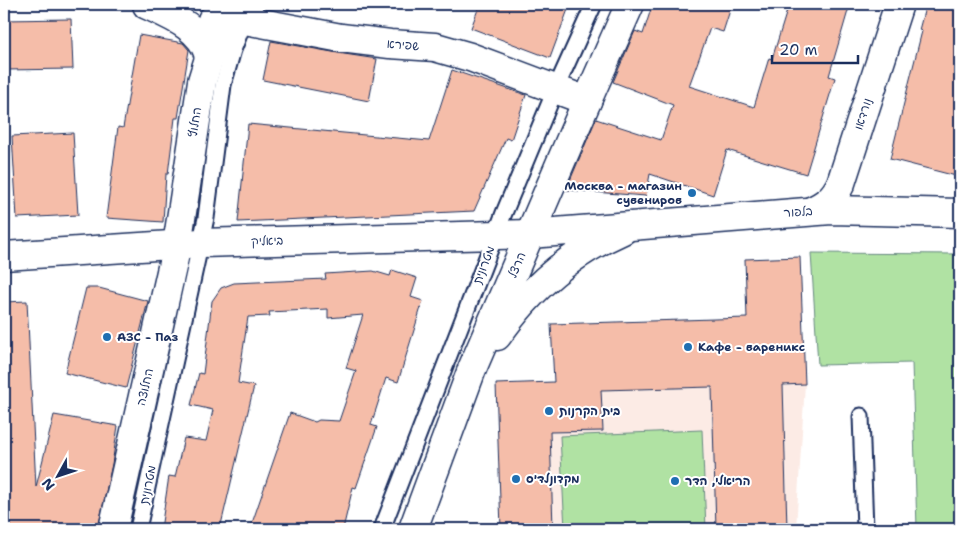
<svg xmlns="http://www.w3.org/2000/svg" width="964" height="533" font-family="'Shantell Sans','Playpen Sans Hebrew',sans-serif">
  <style>
    .built { fill: #fcebe5 }
    .green { fill: #b0e2a3; stroke: #668880 }
    .building { fill: #f5bda9; stroke: #1b2f5e }
    .lines { fill: none; stroke-linecap: round; stroke-linejoin: round }
    .lane-casing { stroke: #1b2f5e; stroke-width: 19 }
    .street-casing { stroke: #1b2f5e; stroke-width: 31 }
    .secondary-casing { stroke: #1b2f5e; stroke-width: 31 }
    .lane { stroke: #fff; stroke-width: 15 }
    .street { stroke: #fff; stroke-width: 28 }
    .secondary { stroke: #fff; stroke-width: 28 }
    .poi-dot { fill: #1f6fb2; stroke: #fff; stroke-width: 2 }
    .labels { text-anchor: middle; stroke-width: 4; stroke-linejoin: round; paint-order: stroke }
    .street-label { font-size: 12px; fill: #1b2f5e; stroke: #fff }
    .poi-label { font-size: 12px; font-weight: bold; fill: #1b2f5e; stroke: #fff; text-anchor: start }
  </style>
  <rect width="100%" height="100%" fill="#fff"/>
  <filter id="ink" filterUnits="userSpaceOnUse"><feTurbulence type="fractalNoise" baseFrequency=".02" numOctaves="2"/><feDisplacementMap in="SourceGraphic" scale="10" xChannelSelector="R" yChannelSelector="G"/><feConvolveMatrix kernelMatrix="1 2 1 2 8 2 1 2 1" color-interpolation-filters="sRGB"/></filter>
  <g filter="url(#ink)">
    <polygon class="built" points="805,384 796,529 553,529 550,432 603,431 601,390"/>
    <g class="green">
      <polygon points="811,253 960,254 960,529 917,529 912,363 818,365"/>
      <polygon points="702,430 706,529 565,529 560,436"/>
    </g>
    <g class="building">
      <polygon points="480,4 570,4 550,58 471,28"/>
      <polygon points="651,4 732,4 723,32 710,28 689,86 754,107 769,58 772,59 789,4 850,4 829,76 835,78 806,174 727,150 713,195 650,174 646,196 566,190 596,119 661,140 673,105 613,82 635,31 643,34 651,9"/>
      <polygon points="926,4 960,4 960,177 890,159 922,31 919,30"/>
      <polygon points="71,19 73,69 4,70 4,20"/>
      <polygon points="139,35 183,43 189,50 178,118 175,118 168,174 166,174 163,222 106,218 118,127 123,128"/>
      <polygon points="271,41 338,53 377,59 369,101 263,80"/>
      <polygon points="452,70 526,95 511,140 506,138 474,211 238,222 248,124 429,141"/>
      <polygon points="73,133 78,215 17,218 12,136"/>
      <polygon points="800,257 805,384 783,385 787,529 716,529 712,387 601,390 603,431 550,432 553,529 501,529 496,384 554,382 551,324 747,318 745,259"/>
      <polygon points="392,270 417,278 411,297 423,301 398,382 386,378 371,425 377,427 356,488 353,487 343,529 250,529 290,413 315,422 319,420 339,421 356,371 346,368 363,315 328,318 328,309 269,312 270,316 248,317 238,383 254,386 220,529 161,529 169,476 175,477 184,438 206,441 213,410 191,405 199,373 203,374 212,301 221,288 234,283 326,279 325,274 373,271 390,276"/>
      <polygon points="86,288 99,288 148,301 126,388 65,373"/>
      <polygon points="27,301 36,487 54,415 118,426 112,464 98,529 4,529 4,302"/>
    </g>
    <g class="lines">
      <g class="lane-casing">
        <g id="lane">
          <polyline points="861,416 865,529"/>
          <polyline points="138,529 206,218 223,85 233,50 238,37 245,19 256,4"/>
          <polyline points="382,529 504,213 556,88 594,4"/>
        </g>
      </g>
      <g class="street-casing">
        <g id="street">
          <path d="M 147,5 C 171,16 202,28 209,56"/>
          <polyline points="212,20 224,16 341,38 390,44 435,47 470,57 587,101"/>
          <path d="M 811,211 C 825,205 834,198 841,183 L 899,4"/>
        </g>
      </g>
      <g class="secondary-casing">
        <g id="secondary">
          <polyline points="4,256 201,243 530,234 831,210 960,213"/>
          <path d="M 497,336 C 505,325 514,313 523,303 C 551,271 584,247 623,230"/>
          <path d="M 113,529 L 177,245 L 202,81 C 210,55 218,28 230,4"/>
          <polyline points="413,529 472,369 587,101 630,4"/>
        </g>
      </g>
      <use href="#lane" class="lane"/>
      <use href="#street" class="street"/>
      <use href="#secondary" class="secondary"/>
    </g>
  </g>
  <g class="poi-dot">
    <circle cx="692" cy="193" r="5"/>
    <circle cx="107" cy="337" r="5"/>
    <circle cx="688" cy="347" r="5"/>
    <circle cx="549" cy="411" r="5"/>
    <circle cx="516" cy="479" r="5"/>
    <circle cx="675" cy="481" r="5"/>
  </g>
  <g class="labels">
    <g class="street-label">
      <text transform="translate(403 45) rotate(4)" y="4">שפירא</text>
      <text transform="translate(863 114) rotate(-72)" y="4">נורדאו</text>
      <text transform="translate(195 122) rotate(-81)" y="4">החלוץ</text>
      <text transform="translate(798 212) rotate(-4)" y="4">בלפור</text>
      <text transform="translate(267 241) rotate(-2)" y="4">ביאליק</text>
      <text transform="translate(484 265) rotate(-69)" y="4">מטרונית</text>
      <text transform="translate(517 265) rotate(-67)" y="4">הרצל</text>
      <text transform="translate(145 387) rotate(-77)" y="4">החלוצה</text>
      <text transform="translate(148 485) rotate(-78)" y="4">מטרונית</text>
    </g>
    <g class="poi-label">
      <text x="682" y="190" text-anchor="end">Москва - магазин<tspan x="682" dy="14">сувениров</tspan></text>
      <text x="117" y="341">АЗС - Паз</text>
      <text x="698" y="351">Кафе - вареникс</text>
      <text x="559" y="415">בית הקרנות</text>
      <text x="526" y="483">מקדונלד'ס</text>
      <text x="685" y="485">הריאלי, הדר</text>
    </g>
  </g>
  <rect width="964" height="533" fill="none" stroke="#fff" stroke-width="20"/>
  <rect x="10" y="10" width="944" height="513" fill="none" stroke="#1b2f5e" stroke-width="2" filter="url(#ink)"/>
  <g transform="translate(58 476) rotate(230)" stroke="#ffffff" stroke-width="4" paint-order="stroke">
  <path d="M0-4L9 19L0 12L-9 19Z" fill="#1b2f5e"/>
  <text y="-8" font-size="14" font-weight="bold" text-anchor="middle" fill="#1b2f5e">N</text>
  </g>
  <path d="M772 55v8h86v-8" fill="none" stroke="#1b2f5e" stroke-width="2.5"/>
  <text x="779" y="55" font-size="15" fill="#1b2f5e" stroke="#ffffff" stroke-width="4" paint-order="stroke">20 m</text>
</svg>
